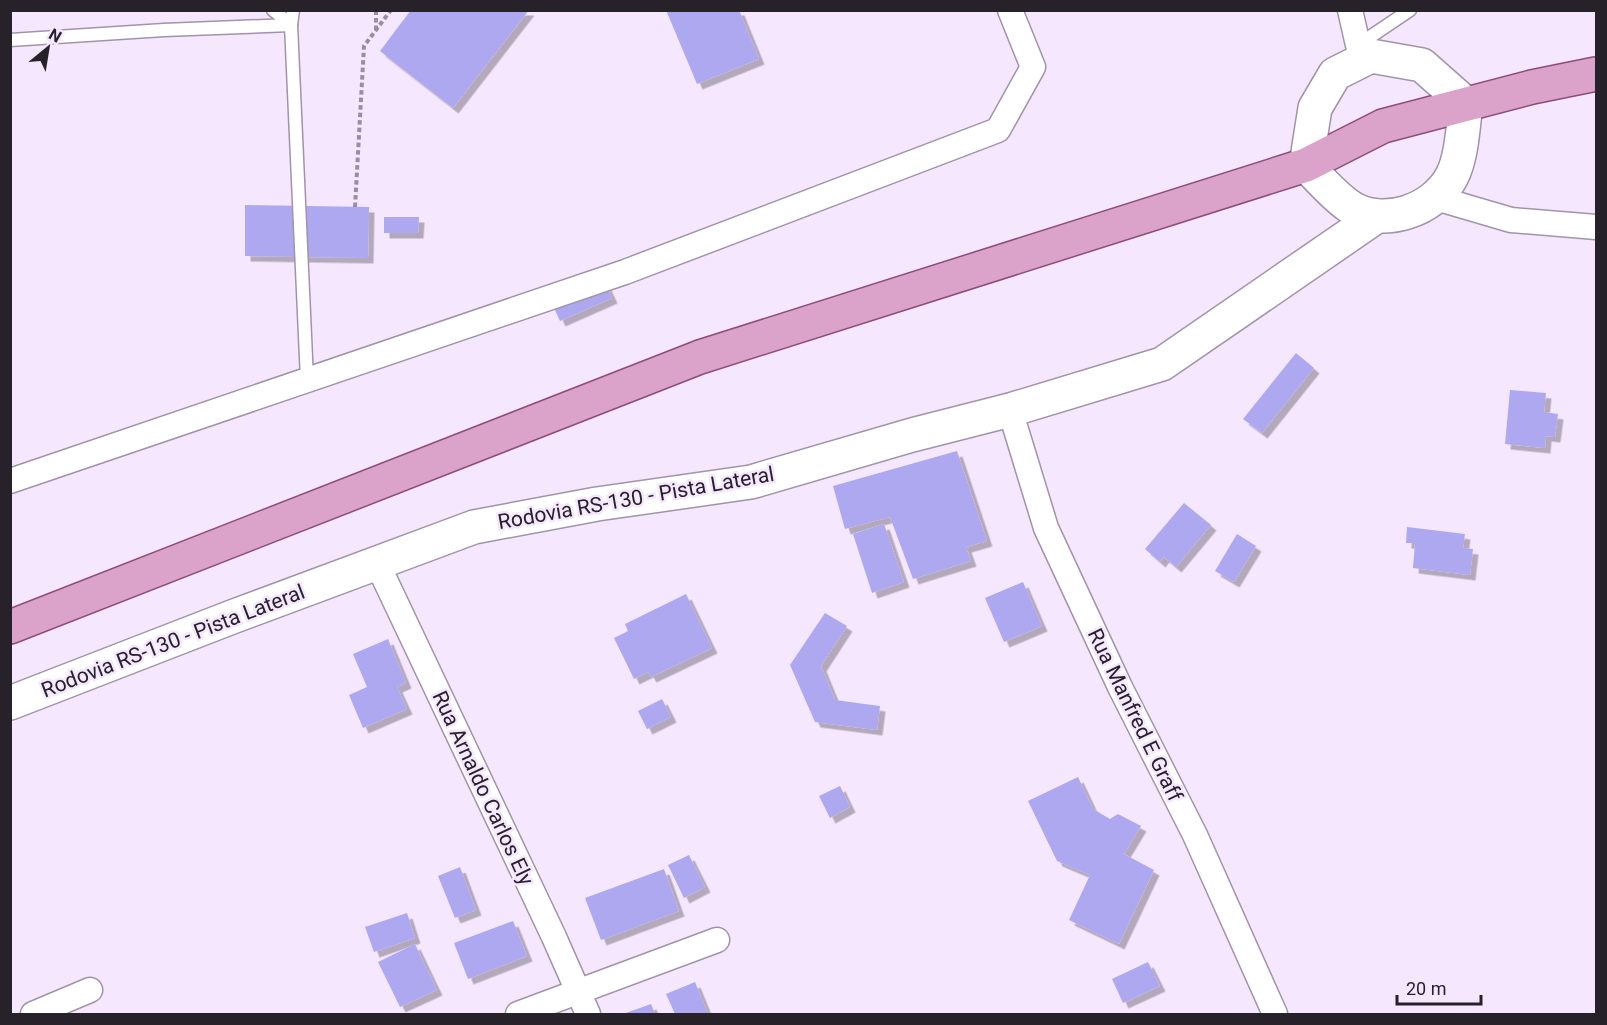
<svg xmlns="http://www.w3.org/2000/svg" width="1607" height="1025" font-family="Roboto,sans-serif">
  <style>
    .building { fill: #ada8f0; filter: url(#shadow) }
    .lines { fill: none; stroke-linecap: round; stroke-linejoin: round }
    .lane-casing { stroke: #a194a9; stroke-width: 15 }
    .street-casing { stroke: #a194a9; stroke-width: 27 }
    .secondary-casing { stroke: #a194a9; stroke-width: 36 }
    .primary-casing { stroke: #8c4d7b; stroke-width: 36 }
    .path { stroke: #998e9f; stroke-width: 4; stroke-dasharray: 4.5 3; stroke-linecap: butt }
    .lane { stroke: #fff; stroke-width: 12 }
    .street { stroke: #fff; stroke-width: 24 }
    .secondary { stroke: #fff; stroke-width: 33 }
    .primary { stroke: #dba2ca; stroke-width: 33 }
    .labels { text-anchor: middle; stroke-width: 5; stroke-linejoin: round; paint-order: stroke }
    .street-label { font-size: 21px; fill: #27212a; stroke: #f5e7fe }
  </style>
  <defs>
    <filter id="shadow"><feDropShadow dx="5.5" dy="5.5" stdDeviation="0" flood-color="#0004"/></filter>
  </defs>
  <rect width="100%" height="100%" fill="#f5e7fe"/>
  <g class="building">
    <polygon points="411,10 529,10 453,108 380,51"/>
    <polygon points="666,10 739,10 759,59 697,84"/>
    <polygon points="245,205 369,207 368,258 245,256"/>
    <polygon points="384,217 419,217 418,233 384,233"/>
    <polygon points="606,285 612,298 560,321 554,308"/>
    <polygon points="1296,353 1314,368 1262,433 1243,419"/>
    <polygon points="1510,390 1546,393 1544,412 1558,414 1555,437 1546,436 1545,448 1505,444"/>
    <polygon points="957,451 987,541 966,547 971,561 913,579 890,517 845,529 833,486"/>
    <polygon points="1184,503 1211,525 1176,567 1164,557 1160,562 1145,549"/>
    <polygon points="884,524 904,582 872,593 853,534"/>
    <polygon points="1407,527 1465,534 1463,548 1473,549 1470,575 1413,568 1415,543 1406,543"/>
    <polygon points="1237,534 1256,546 1234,582 1215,571"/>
    <polygon points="1023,582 1042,626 1004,642 985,598"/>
    <polygon points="686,594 712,648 651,677 648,672 634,679 614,638 628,631 625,624"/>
    <polygon points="825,613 847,626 821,666 835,700 880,706 877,730 815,722 790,665"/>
    <polygon points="388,639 406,683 397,687 407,709 363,728 349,695 367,687 353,654"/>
    <polygon points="662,699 671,717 647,729 638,711"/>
    <polygon points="1078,777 1093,809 1110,819 1118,814 1141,826 1124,854 1154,870 1119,944 1069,920 1090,875 1057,861 1028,801"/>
    <polygon points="840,786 850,807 830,818 819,796"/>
    <polygon points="689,855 705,887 684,898 668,865"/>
    <polygon points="460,867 476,910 455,918 438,876"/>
    <polygon points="664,869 679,911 601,940 585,898"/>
    <polygon points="407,913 415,938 374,952 365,927"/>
    <polygon points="513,921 527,956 468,979 454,943"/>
    <polygon points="415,944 437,990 400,1007 378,962"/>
    <polygon points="1148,962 1160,986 1123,1003 1112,979"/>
    <polygon points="695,982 708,1014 675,1014 666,994"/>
    <polygon points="651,1004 655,1014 623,1014"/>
  </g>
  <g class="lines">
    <g class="lane-casing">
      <g id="lane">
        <polyline points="273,10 291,25"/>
        <polyline points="293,10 291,25 307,380"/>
        <polyline points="10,40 164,30 291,25"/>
        <polyline points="1358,45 1410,10"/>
      </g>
    </g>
    <g class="street-casing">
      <g id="street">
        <polyline points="1350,10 1358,45 1371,56"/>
        <polyline points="1436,198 1511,220 1596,227"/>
        <polyline points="1010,410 1046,528 1120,687 1195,835 1275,1014"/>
        <polyline points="10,481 625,272 998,130 1033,67 1010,10"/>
        <polyline points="377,563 554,937 588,1014"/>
        <polyline points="33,1014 90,990"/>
        <polyline points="518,1014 717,940"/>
      </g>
    </g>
    <g class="secondary-casing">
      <g id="secondary">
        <path d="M 1371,56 L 1422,65 L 1466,104 C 1463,125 1462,157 1452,176 C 1435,210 1382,229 1349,206 C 1333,195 1319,178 1306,165 L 1315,108 L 1335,74 Z"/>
        <polyline points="10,703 232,617 474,527 597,504 751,482 912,435 1010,410 1162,364 1377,216"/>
      </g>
    </g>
    <g class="primary-casing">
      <polyline id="primary" points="10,627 700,357 1306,165 1383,126 1532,87 1596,74"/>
    </g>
    <g class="path">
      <polyline points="376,30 376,10"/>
      <polyline points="355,207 364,46 391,10"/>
    </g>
    <use href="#lane" class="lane"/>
    <use href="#street" class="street"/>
    <use href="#secondary" class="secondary"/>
    <use href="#primary" class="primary"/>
  </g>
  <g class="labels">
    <g class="street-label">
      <text transform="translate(636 498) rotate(-10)" y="7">Rodovia RS-130 - Pista Lateral</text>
      <text transform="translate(173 641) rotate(-21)" y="7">Rodovia RS-130 - Pista Lateral</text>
      <text transform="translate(1135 715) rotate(64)" y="7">Rua Manfred E Graff</text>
      <text transform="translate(483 788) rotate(65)" y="7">Rua Arnaldo Carlos Ely</text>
    </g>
  </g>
  <rect width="1607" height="1025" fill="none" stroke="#27212a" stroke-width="24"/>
  <g transform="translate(48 48) rotate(30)" stroke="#f5e7fe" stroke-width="4.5" paint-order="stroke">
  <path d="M0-4.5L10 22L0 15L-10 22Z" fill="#27212a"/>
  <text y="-9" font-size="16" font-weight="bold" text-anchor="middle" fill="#27212a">N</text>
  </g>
  <path d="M1397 995v9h84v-9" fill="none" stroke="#27212a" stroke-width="3"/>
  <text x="1406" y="995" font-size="18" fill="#27212a" stroke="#f5e7fe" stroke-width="4.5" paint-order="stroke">20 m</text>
</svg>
